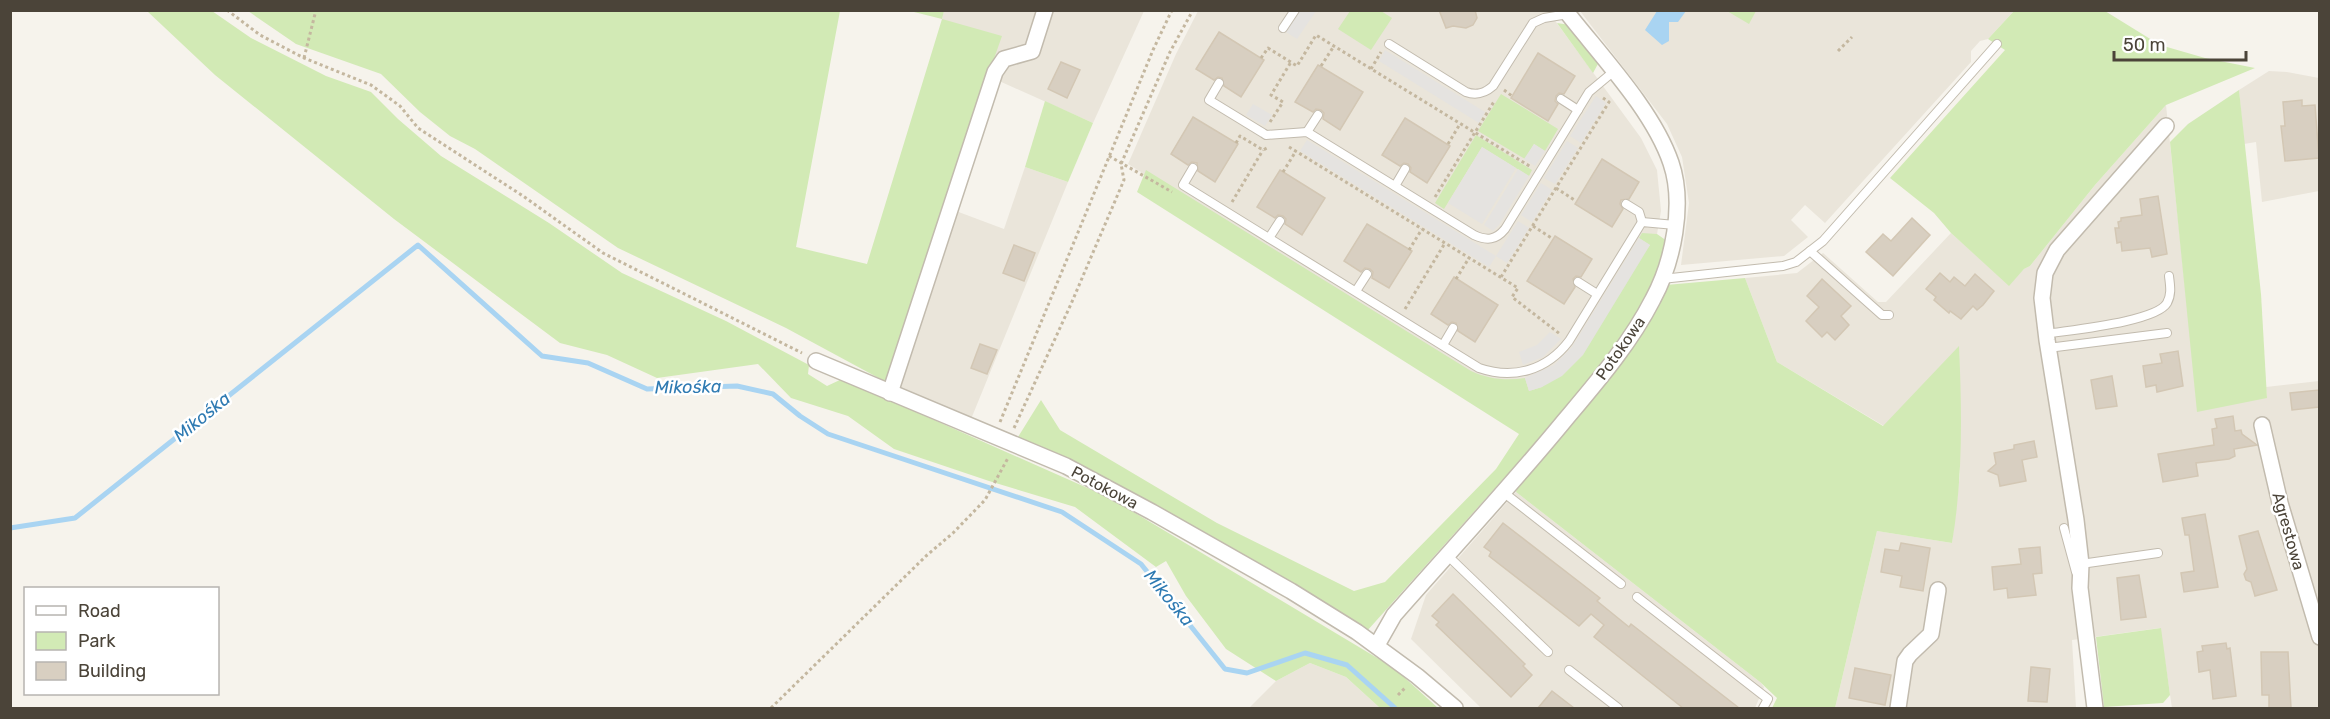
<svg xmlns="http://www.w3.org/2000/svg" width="2330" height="719" font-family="Rubik,sans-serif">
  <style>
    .residential { fill: #eae5da }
    .green { fill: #d2eab5 }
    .parking { fill: #e5e3e0 }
    .water { fill: #a9d4f2 }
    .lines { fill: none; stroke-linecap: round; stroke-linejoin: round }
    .stream { stroke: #a9d4f2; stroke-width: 5 }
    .building { fill: #d8cfc1; stroke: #d3c7b4; stroke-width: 1.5 }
    .service-casing { stroke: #c2bbae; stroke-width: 10 }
    .minor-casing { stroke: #c2bbae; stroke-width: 18 }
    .path { stroke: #c4b79f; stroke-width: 3; stroke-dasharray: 3 3; stroke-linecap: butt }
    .service { stroke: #fff; stroke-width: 8 }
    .minor { stroke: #fff; stroke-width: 15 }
    .labels { text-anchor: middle; stroke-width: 5; stroke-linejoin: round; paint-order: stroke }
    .street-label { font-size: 16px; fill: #4b4439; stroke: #fff }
    .water-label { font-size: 18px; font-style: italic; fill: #2e7ab2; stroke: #fff }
  </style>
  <rect width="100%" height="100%" fill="#f6f3ec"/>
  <g class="residential">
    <polygon points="944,10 1144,11 1093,123 988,76 942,19"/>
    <polygon points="1198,11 1548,11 1641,138 1657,170 1661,211 1652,263 1538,416 1128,164 1176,54"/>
    <polygon points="1580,11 2014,11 1988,39 1980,41 1971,51 1971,62 1825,223 1805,205 1791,220 1808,237 1784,256 1681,265 1689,203 1682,157 1667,124"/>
    <polygon points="2269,71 2287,72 2319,78 2319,191 2262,202 2256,142 2244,144 2239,90"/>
    <polygon points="2166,105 2187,305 2267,397 2266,387 2319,381 2319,708 2172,708 2160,628 2072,640 2076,708 1835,708 1877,531 1952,543 1960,474 1959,347 1884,426 1777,362 1745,278 1797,273 1823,253 1878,302 1886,302 1951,233 2009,285 2024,269 2030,266 2095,185"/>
    <polygon points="1025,167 1068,182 969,424 897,390 956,211 1004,229"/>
    <polygon points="1516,492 1760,682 1764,687 1755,708 1481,708 1411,639 1426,595"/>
    <polygon points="1310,663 1346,677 1380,708 1249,708 1276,681"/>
  </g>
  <g class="green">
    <polygon points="147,11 212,11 251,38 326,76 371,92 398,119 441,156 549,223 622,273 726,321 809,365 808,374 827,386 842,379 1110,498 1394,668 1438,708 1380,708 1346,677 1310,663 1276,681 1226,649 1186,596 1166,561 1156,567 1075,507 989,481 894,449 848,416 791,398 758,364 657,378 607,355 560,343 394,219 215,75"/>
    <polygon points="248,11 840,11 796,247 867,264 942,19 910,11 944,11 942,19 1002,36 954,172 886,382 786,328 618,248 475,149 450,136 420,112 381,74 296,44"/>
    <polygon points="1350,11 1381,11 1392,18 1371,50 1338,29"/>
    <polygon points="1727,11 1756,11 1749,24"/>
    <polygon points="2014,11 2105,11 2160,45 2205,58 2255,68 2166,105 2095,185 2030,266 2024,269 2009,286 1951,233 1934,213 1890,178 2005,50 1988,39"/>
    <polygon points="1557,23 1570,25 1599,62 1593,73"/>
    <polygon points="2239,90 2261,294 2267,398 2197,412 2170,142 2188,124"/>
    <polygon points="1501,94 1558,129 1545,151 1534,144 1525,159 1478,131"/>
    <polygon points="1045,101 1093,123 1068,182 1025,167"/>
    <polygon points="1476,135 1532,170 1529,176 1482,147 1444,209 1435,203"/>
    <path d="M 1146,170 L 1471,371 C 1488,379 1506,381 1525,378 L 1529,391 L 1542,387 L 1650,245 L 1639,238 L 1642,233 L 1657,234 L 1667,241 L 1653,284 L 1633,319 L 1591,378 L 1549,428 L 1367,631 C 1254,562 1141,490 1018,437 L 1041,400 L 1060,430 L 1217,523 L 1354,591 L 1385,582 L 1496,469 L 1519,434 L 1137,192 Z"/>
    <path d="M 1745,278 L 1777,362 L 1883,426 L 1959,346 C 1962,412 1963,478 1952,543 L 1877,531 L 1835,708 L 1772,708 L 1777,698 L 1760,682 L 1516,492 L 1518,485 L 1617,370 L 1647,323 L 1666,285 Z"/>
    <polygon points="2161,628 2170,695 2163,703 2104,707 2096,637"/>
  </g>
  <g class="parking">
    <polygon points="1300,11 1316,11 1297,39 1286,32"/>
    <polygon points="1385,50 1485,112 1479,123 1379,61"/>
    <polygon points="1596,96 1606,103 1581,143 1570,136"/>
    <polygon points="1253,104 1272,115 1265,126 1246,115"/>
    <polygon points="1307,140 1496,256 1518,221 1529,228 1507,263 1496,256 1489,267 1300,151"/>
    <polygon points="1567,141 1578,148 1555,184 1544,178"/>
    <polygon points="1534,144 1545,151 1535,166 1524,159"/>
    <polygon points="1482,147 1516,168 1482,224 1448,203"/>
    <polygon points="1518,169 1529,176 1499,225 1493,231 1484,225"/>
    <polygon points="1541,183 1552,190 1532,222 1521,215"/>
    <polygon points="1639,238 1650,245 1583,355 1562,376 1542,387 1529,391 1525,378 1554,365 1572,347"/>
    <polygon points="1550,332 1561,339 1543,357 1523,365 1519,352 1537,345"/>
  </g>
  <polygon class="water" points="1657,11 1686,11 1678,22 1669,22 1669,41 1662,45 1645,30"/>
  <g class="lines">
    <polyline class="stream" points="10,528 75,518 418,245 542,356 588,363 647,389 737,386 773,394 800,416 828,434 1062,512 1141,564 1225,669 1247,673 1305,653 1347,665 1395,708"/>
  </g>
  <g class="building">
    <polygon points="1439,10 1475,10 1477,18 1473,25 1466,28 1453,26 1446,28"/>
    <polygon points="1219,32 1264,60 1241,97 1224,86 1222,78 1218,77 1214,80 1196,69"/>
    <polygon points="1538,53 1575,76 1564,94 1559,93 1556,96 1555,101 1558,104 1548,121 1511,98"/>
    <polygon points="1061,62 1080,70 1067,98 1048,89"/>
    <polygon points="1318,65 1363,92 1340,130 1323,119 1324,113 1321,110 1316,109 1313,112 1295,102"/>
    <polygon points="2302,100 2302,106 2315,105 2319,158 2285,161 2281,126 2285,126 2283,102"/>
    <polygon points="1193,117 1238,144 1215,182 1198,171 1197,163 1192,162 1188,165 1171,154"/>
    <polygon points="1405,118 1450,146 1427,183 1410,172 1411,168 1408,164 1404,163 1400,166 1382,155"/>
    <polygon points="1602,159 1639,182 1629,199 1621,200 1620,204 1623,209 1612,227 1575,204"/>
    <polygon points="1280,170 1325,198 1302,235 1285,224 1286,219 1283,216 1278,215 1275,218 1257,207"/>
    <polygon points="2158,196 2167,254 2152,257 2150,248 2122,251 2121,242 2117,243 2115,228 2119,228 2118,222 2121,221 2121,218 2142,215 2140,199"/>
    <polygon points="1912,218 1930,235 1893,276 1866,252 1883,234 1891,241"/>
    <polygon points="1367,224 1412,251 1389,288 1372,278 1373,272 1370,269 1365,268 1361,272 1344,261"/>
    <polygon points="1555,236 1592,259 1581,277 1576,276 1573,279 1575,287 1564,304 1527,281"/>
    <polygon points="1014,245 1035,253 1024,281 1003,273"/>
    <polygon points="1940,273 1950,282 1954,277 1965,286 1975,274 1994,291 1983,305 1977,310 1973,306 1961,319 1950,311 1949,313 1934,300 1936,297 1926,289"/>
    <polygon points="1454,277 1498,305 1475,342 1458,331 1456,323 1452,322 1448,325 1431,314"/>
    <polygon points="1822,279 1851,306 1841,316 1849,325 1835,340 1827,332 1822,337 1806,321 1819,307 1807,296"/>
    <polygon points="980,344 997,350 987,374 971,368"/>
    <polygon points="2178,351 2183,386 2157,392 2156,385 2146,387 2143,366 2162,363 2160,354"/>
    <polygon points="2112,376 2117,406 2096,409 2091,380"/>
    <polygon points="2319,390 2319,407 2292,410 2290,393"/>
    <polygon points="2233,416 2235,431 2241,430 2242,434 2257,445 2234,449 2235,456 2229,459 2196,463 2198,476 2163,482 2158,454 2214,445 2212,429 2217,428 2215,419"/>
    <polygon points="2034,441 2037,457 2022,460 2026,481 2000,486 1998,475 1988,471 1996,464 1994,453 2014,449 2014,445"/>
    <polygon points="2205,514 2218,587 2184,592 2181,573 2194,571 2189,535 2185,535 2182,518"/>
    <polygon points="1503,523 1600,598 1597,601 1629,627 1631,624 1739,708 1683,708 1594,637 1604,625 1591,614 1579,626 1489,556 1491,552 1484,547"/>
    <polygon points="2258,531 2277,590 2255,596 2251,582 2246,580 2244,574 2247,569 2239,536"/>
    <polygon points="1901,543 1930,548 1923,591 1900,587 1902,576 1881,572 1885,549 1899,551"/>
    <polygon points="2040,547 2042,573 2033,574 2036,595 2008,598 2007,588 1994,590 1992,567 2021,564 2019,549"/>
    <polygon points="2139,575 2146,617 2121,620 2117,578"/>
    <polygon points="1453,594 1525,664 1523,666 1532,675 1511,697 1436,625 1439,622 1432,616"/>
    <polygon points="2226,643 2227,649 2230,648 2236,696 2213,699 2210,670 2199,672 2197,652 2203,651 2202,646"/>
    <polygon points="2261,652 2288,652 2291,708 2269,708 2269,695 2262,695"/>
    <polygon points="2031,667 2050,669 2047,702 2028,701"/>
    <polygon points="1855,668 1891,675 1885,705 1849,698"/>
    <polygon points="1552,691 1574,708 1538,708"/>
  </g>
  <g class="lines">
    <g class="service-casing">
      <g id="service">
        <polyline points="1283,28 1295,10"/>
        <path d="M 1389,44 L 1466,92 C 1477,96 1485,93 1493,86 L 1533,23 L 1544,18 L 1568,14"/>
        <path d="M 1219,83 L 1209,100 L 1263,133 L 1266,135 L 1307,132 L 1474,235 C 1487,241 1496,240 1505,229 L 1589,92 L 1613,72"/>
        <polyline points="1561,99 1578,110"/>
        <polyline points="1307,132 1318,115"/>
        <path d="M 1193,168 L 1183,185 L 1479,368 C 1514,380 1547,370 1569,341 L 1642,222 L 1675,225"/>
        <polyline points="1395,186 1405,169"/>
        <polyline points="1626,204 1639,212 1642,222"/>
        <polyline points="1269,238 1280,221"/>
        <polyline points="1810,251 1882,315 1889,315"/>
        <polyline points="1662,279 1783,266 1796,262 1823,241 1997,44"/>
        <polyline points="1578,282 1597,294"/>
        <polyline points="1356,291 1367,274"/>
        <path d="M 2046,334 C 2069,330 2156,322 2167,303 C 2172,294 2170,285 2169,276"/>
        <polyline points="1443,345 1453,328"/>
        <polyline points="2048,348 2167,333"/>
        <polyline points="1503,492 1621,584"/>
        <polyline points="2064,528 2076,572"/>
        <polyline points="1447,555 1548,652"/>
        <polyline points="2081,564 2158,553"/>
        <polyline points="1637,597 1768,699 1763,708"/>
        <polyline points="1569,670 1618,708"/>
      </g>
    </g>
    <g class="minor-casing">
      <g id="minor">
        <polyline points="816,361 1066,466 1152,512 1291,591 1357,632 1417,676 1455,708"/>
        <polyline points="890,393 995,72 1004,59 1032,51 1045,10"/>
        <polyline points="2262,425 2280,503 2320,637"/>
        <path d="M 1377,645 L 1394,615 C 1451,550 1510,487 1565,420 C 1597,382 1630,344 1653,299 C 1673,262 1685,204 1671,163 C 1653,110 1600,55 1565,10"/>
        <polyline points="1898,708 1905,661 1910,654 1931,634 1938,590"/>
        <polyline points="2095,708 2080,588 2081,564 2076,520 2047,340 2042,298 2045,273 2057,250 2166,126"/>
      </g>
    </g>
    <g class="path">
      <polyline points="227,10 260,35 304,58 371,85 400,106 418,128 523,196 603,253 802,353"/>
      <polyline points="1838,51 1852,37"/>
      <polyline points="304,58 316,10"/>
      <polyline points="1261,58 1268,48 1297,66 1316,35 1531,167"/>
      <polyline points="1321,66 1334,46"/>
      <polyline points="1371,69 1381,52"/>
      <polyline points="1504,90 1512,96"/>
      <polyline points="1270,122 1283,102 1271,95 1291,62"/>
      <polyline points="1236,143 1240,136 1263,150 1267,148"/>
      <polyline points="1448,144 1460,124"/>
      <polyline points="1289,147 1518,288 1512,297 1560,334"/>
      <polyline points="1109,156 1172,192"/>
      <polyline points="1283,172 1296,151"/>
      <polyline points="1556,188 1576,201"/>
      <polyline points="1435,197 1495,100"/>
      <polyline points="1232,202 1263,150"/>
      <polyline points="1533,226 1553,239"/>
      <polyline points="1409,250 1422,229"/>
      <polyline points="1501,277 1609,102 1603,98"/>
      <polyline points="1456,279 1469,258"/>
      <polyline points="1405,309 1445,243"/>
      <polyline points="1000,422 1153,50 1172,10"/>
      <polyline points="1014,428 1071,304 1124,180 1121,164 1170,52 1193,10"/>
      <polyline points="1398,695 1405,688"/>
      <polyline points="771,708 926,556 953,533 985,500 1008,458"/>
    </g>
    <use href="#service" class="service"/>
    <use href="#minor" class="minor"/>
  </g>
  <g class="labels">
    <g class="street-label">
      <text transform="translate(1620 348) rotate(-55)" y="6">Potokowa</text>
      <text transform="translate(1105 487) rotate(28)" y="6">Potokowa</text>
      <text transform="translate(2289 531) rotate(74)" y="6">Agrestowa</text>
    </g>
    <g class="water-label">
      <text transform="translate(688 387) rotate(-1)" y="6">Mikośka</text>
      <text transform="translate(202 417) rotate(-39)" y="6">Mikośka</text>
      <text transform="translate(1169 598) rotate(51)" y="6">Mikośka</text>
    </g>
  </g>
  <rect width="2330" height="719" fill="none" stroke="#4b4439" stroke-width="24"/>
  <rect x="24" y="587" width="195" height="108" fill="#ffffff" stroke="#b7b4b0" stroke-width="1.5"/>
  <rect x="36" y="606" width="30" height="9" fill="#ffffff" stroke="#b7b4b0" stroke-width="1.5"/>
  <text x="78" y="617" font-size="18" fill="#4b4439">Road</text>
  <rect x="36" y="632" width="30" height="18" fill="#d2eab5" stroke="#b7b4b0" stroke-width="1.5"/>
  <text x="78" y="647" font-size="18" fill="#4b4439">Park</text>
  <rect x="36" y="662" width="30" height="18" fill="#d8cfc1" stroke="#b7b4b0" stroke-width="1.5"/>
  <text x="78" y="677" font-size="18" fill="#4b4439">Building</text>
  <path d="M2114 51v9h132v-9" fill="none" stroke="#4b4439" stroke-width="3"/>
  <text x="2123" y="51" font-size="18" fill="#4b4439" stroke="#ffffff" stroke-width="4.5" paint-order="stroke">50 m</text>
</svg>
